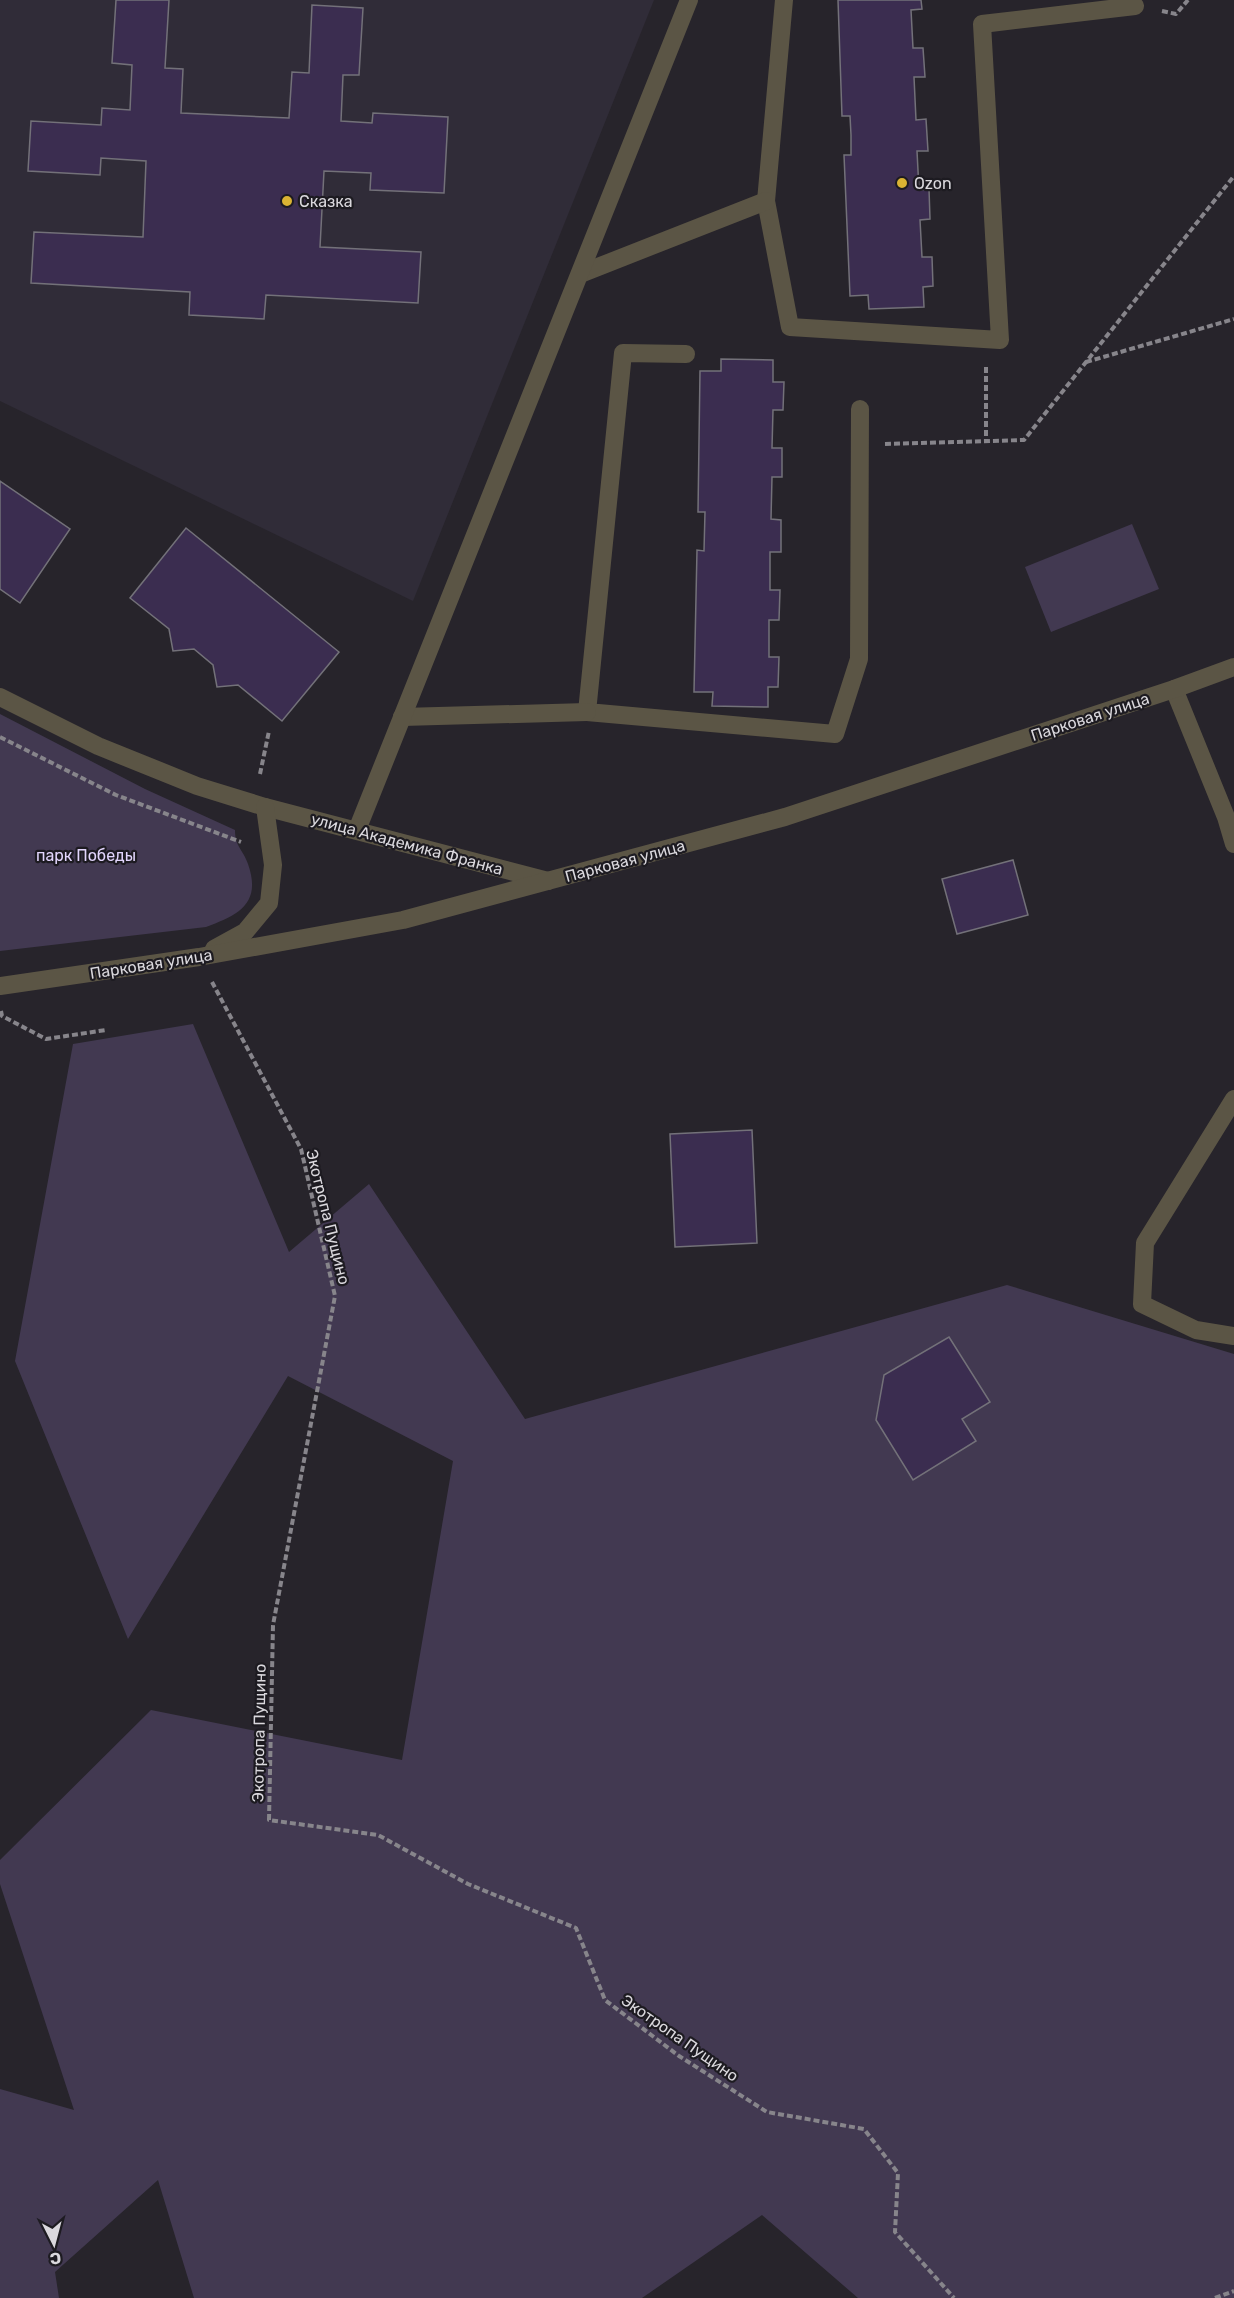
<svg xmlns="http://www.w3.org/2000/svg" width="1234" height="2298" viewBox="0 0 1234 2298" font-family="Rubik,sans-serif">
<style>
.built{fill:#302c38}
.green{fill:#423951}
.building{fill:#3b2d50;stroke:#737179;stroke-width:1.5}
.lines{fill:none;stroke-linecap:round;stroke-linejoin:round}
.path{stroke:#87858b;stroke-width:4;stroke-dasharray:6 3;stroke-linecap:butt}
.lane{stroke:#5b5545;stroke-width:18}
.street{stroke:#5b5545;stroke-width:18}
.poi-dot{fill:#dab333;stroke:#1d1b21;stroke-width:2}
.labels{text-anchor:middle;dominant-baseline:central;stroke-width:4.5;stroke-linejoin:round;paint-order:stroke}
.poi-label{font-size:16px;fill:#dad8dd;stroke:#1d1b21;text-anchor:start}
.street-label{font-size:16px;fill:#dad8dd;stroke:#1d1b21}
.park-label{font-size:16px;fill:#e3d6fd;stroke:#1d1b21}
</style>
<rect width="100%" height="100%" fill="#27242b"/>
<path class="built" d="M0 0H654L413 601 0 401Z"/>
<g class="green">
<path d="M1132 524 1159 589 1051 632 1025 567Z"/>
<path d="M0 714 145 789 235 830C235 847 243 849 248 864 262 904 238 915 206 927L0 951Z"/>
<path d="M193 1024 289 1252 369 1184 525 1419 1007 1285 1234 1354V2298H858L762 2215 642 2298H194L158 2180 55 2272 59 2298H0V2089L74 2110 0 1884V1860L151 1710 402 1760 453 1461 288 1376 128 1639 15 1361 73 1044Z"/>
</g>
<g class="building">
<path d="M116 0H169L165 68 183 69 181 113 289 118 292 72 309 73 312 5 363 8 359 75H343L341 121 372 123 373 113 448 117 444 193 370 190 371 173 324 171 320 247 421 252 418 303 266 295 264 319 189 315 190 292 31 283 34 232 143 237 146 161 101 158 100 175 28 171 31 121 101 125 102 108 130 110 132 65 112 63Z"/>
<path d="M838 0H921L922 9 911 10 913 48H923L925 77H914L916 120 926 119 928 151H917L919 190 929 189 930 219 920 220 922 257H932L933 286 923 287 924 307 869 309 868 295 850 296 844 155H851V135L850 116H842Z"/>
<path d="M721 359 773 360V382H784L783 410H773L772 448H782V477H772L771 519 781 520V552H770V590H780L779 620H769V657H779L778 687H768V707L712 706 713 692H694L697 550 704 551 705 512H698L700 371H721Z"/>
<path d="M0 481 70 529 20 603 0 589Z"/>
<path d="M186 528 339 652 282 721 238 685 217 687 213 665 194 649 173 651 169 629 130 598Z"/>
<path d="M1013 860 1028 915 957 934 942 879Z"/>
<path d="M752 1130 757 1243 675 1247 670 1134Z"/>
<path d="M949 1337 990 1402 962 1419 976 1441 913 1480 876 1420 884 1375Z"/>
</g>
<g class="lines">
<g class="path">
<path d="M1162 11 1176 14 1188 0"/>
<path d="M1086 362 1234 319"/>
<path d="M986 367V441"/>
<path d="M885 444 1024 440 1234 176"/>
<path d="M0 737 116 795 241 842"/>
<path d="M260 774 269 731"/>
<path d="M212 982 301 1149 335 1296 273 1625 269 1820 378 1835 468 1884 576 1928 605 2000 679 2056 767 2112 864 2129 898 2173 895 2232 954 2298"/>
<path d="M1 1011 2 1016 46 1039 106 1030"/>
<path d="M1215 2298 1234 2291"/>
</g>
<g class="lane">
<path d="M784 0 766 201 790 327 1000 340 982 24 1135 6"/>
<path d="M580 274 766 201"/>
<path d="M686 354 623 353 587 712 835 734 859 659 860 409"/>
<path d="M1174 689 1226 817 1234 844"/>
<path d="M402 717 587 712"/>
<path d="M357 830 689 0"/>
<path d="M1234 1099 1145 1243 1142 1304 1196 1330 1234 1336"/>
</g>
<g class="street">
<path d="M0 697 98 746 197 786 265 807 548 881"/>
<path d="M214 949 245 932 269 903 273 865 265 807"/>
<path d="M0 986 199 957 403 920 785 817 1174 689 1234 667"/>
</g>
</g>
<g class="poi-dot">
<circle cx="902" cy="183" r="6"/>
<circle cx="287" cy="201" r="6"/>
</g>
<g class="labels">
<g class="poi-label">
<text x="914" y="183">Ozon</text>
<text x="299" y="201">Сказка</text>
</g>
<g class="street-label">
<text transform="translate(1090 717) rotate(-18)">Парковая улица</text>
<text transform="translate(407 844) rotate(15)">улица Академика Франка</text>
<text transform="translate(625 861) rotate(-15)">Парковая улица</text>
<text transform="translate(151 964) rotate(-9)">Парковая улица</text>
<text transform="translate(328 1217) rotate(76)">Экотропа Пущино</text>
<text transform="translate(259 1733) rotate(-89)">Экотропа Пущино</text>
<text transform="translate(680 2038) rotate(35)">Экотропа Пущино</text>
</g>
<g class="park-label">
<text x="86" y="855">парк Победы</text>
</g>
</g>
<g transform="translate(54 2244) rotate(174)" stroke="#1d1b21" stroke-width="4.5" paint-order="stroke">
<path d="M0-4.5L10 22L0 15L-10 22Z" fill="#dad8dd"/>
<text y="-9" font-size="16" font-weight="bold" text-anchor="middle" fill="#dad8dd">С</text>
</g>
</svg>
